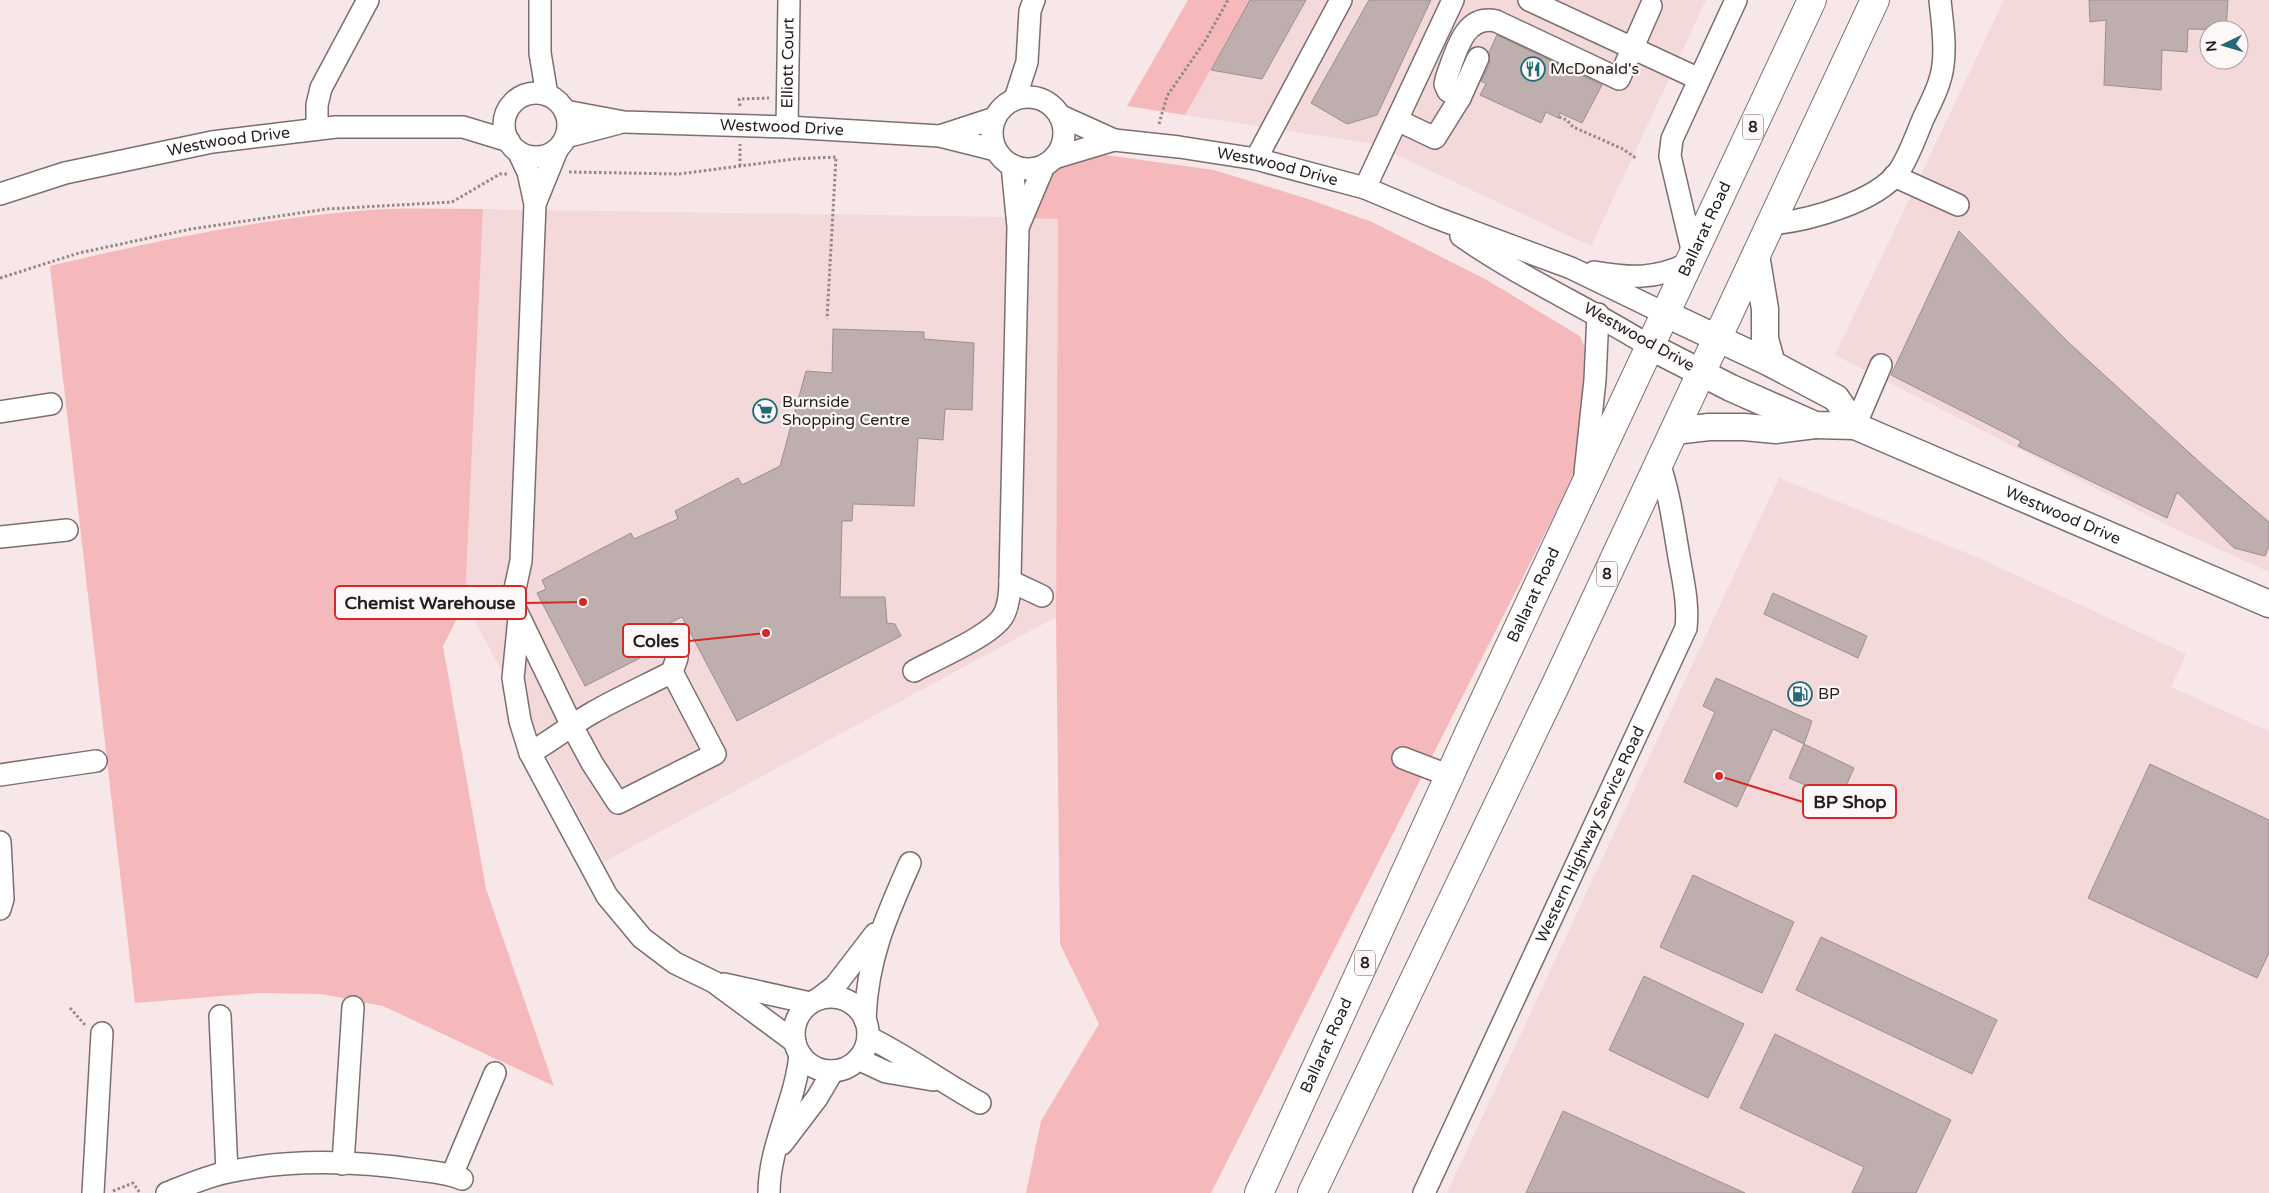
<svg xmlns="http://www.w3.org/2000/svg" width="2269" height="1193" viewBox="0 0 2269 1193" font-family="'Varela Round',sans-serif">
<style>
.built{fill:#f3d9da;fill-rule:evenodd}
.green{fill:#f5b9bb}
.building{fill:#beaeae;stroke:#9d8e8e}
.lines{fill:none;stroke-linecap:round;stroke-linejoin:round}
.minor-casing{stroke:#7c6e6e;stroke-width:24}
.major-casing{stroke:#7c6e6e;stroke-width:29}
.highway-casing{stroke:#7c6e6e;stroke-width:30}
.path{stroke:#938787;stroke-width:3;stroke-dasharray:2.5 2.5;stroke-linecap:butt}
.minor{stroke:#fff;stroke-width:21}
.major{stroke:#fff;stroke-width:26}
.highway{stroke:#fff;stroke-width:28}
.labels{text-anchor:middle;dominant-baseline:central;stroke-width:4.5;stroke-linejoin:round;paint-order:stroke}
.shield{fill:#fef7f7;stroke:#655f5f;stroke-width:1}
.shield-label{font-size:15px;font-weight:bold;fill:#241e1e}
.street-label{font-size:16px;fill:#241e1e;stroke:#fef7f7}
.poi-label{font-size:16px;fill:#241e1e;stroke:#fef7f7;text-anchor:start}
.leader{fill:none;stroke:#d62828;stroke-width:2}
.callout-dot{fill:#d62828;stroke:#fef7f7;stroke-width:2}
.callout{fill:#fef7f7;stroke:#d62828;stroke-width:2}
.callout-label{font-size:18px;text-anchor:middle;font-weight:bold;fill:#241e1e}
</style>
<rect width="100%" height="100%" fill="#f8e7e8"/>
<g class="built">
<path d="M1250 0H1706L1591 246 1373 144 1185 115Z"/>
<path d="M2004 0H2269V572L2171 527 1835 355ZM2209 30H2239V60H2209Z"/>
<path d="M483 209 1058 218 1056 617 604 862 465 603Z"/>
<path d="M1779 478 1979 558 2186 654 2171 687 2269 731V1193H1447Z"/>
</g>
<g class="green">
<path d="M1188 0H1250L1185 115 1127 106Z"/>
<path d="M1098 154 1214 170 1308 199 1372 222 1485 279 1580 336 1588 355 1584 437 1571 482 1211 1193H1026L1041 1121 1099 1024 1060 944 1056 617 1058 219 1030 218 1053 170 1065 161Z"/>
<path d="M483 209 465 603 443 646 486 889 554 1086 383 1006 321 994 259 993 135 1003 50 266C151 242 253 220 357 211 398 207 441 209 483 209Z"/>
</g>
<g class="building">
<path d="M1250 0H1306L1262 79 1211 70Z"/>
<path d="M1369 0H1431L1377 115 1347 124 1311 103Z"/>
<path d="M2089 0H2228L2226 30 2188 29 2187 52 2162 50 2161 90 2104 85 2106 20 2090 22Z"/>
<path d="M1497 35 1602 85 1582 123 1560 113 1558 118 1546 112 1541 123 1480 95 1486 84 1481 81 1490 63 1489 52Z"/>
<path d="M1959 231 2068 342 2206 468 2269 522V546L2265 556 2234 548 2177 492 2167 518 2018 446 2021 441 1891 375Z"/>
<path d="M833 329 924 332V339L974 343 972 410 945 409 943 440 918 438 914 506 853 504 852 521H842L840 597H885L887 623 895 624 901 636 737 721 682 617 641 638 650 653 585 686 537 593 546 589 542 580 631 533 634 539 678 519 675 511 738 478 742 485 780 466 806 371 832 373Z"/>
<path d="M1773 593 1867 636 1858 658 1764 614Z"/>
<path d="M1716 678 1812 721 1804 744 1773 729 1737 807 1684 782 1715 712 1703 706Z"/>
<path d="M1804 744 1854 768 1840 800 1789 778Z"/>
<path d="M2150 764 2269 820V953L2257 978 2088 898Z"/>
<path d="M1693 875 1794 922 1762 993 1660 947Z"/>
<path d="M1821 937 1997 1020 1972 1074 1796 990Z"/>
<path d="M1644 976 1744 1024 1708 1098 1609 1050Z"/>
<path d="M1775 1034 1951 1120 1916 1193H1852L1864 1167 1740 1108Z"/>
<path d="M1563 1111 1745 1193H1526Z"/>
</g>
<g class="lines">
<g class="minor-casing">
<g id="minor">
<path d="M540 0V53L547 95"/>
<path d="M1529 0 1699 79"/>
<circle cx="536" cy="125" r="32"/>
<circle cx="1028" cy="133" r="36"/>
<path d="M1460 98 1448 91 1445 84 1447 76C1456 52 1464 14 1496 21L1619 79 1651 6"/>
<path d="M1015 99 1027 62 1030 11 1034 0"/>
<path id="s1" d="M565 111 624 122 787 127 940 136 996 150"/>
<path id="s2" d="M1061 116 1114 140 1179 147 1256 159 1365 188 1434 217 1571 268 1666 314"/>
<path d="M1397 120 1435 138 1460 98 1478 58"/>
<path id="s3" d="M787 127 789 0"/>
<path d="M317 129V105L321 88 368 0"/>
<path d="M940 136 995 118"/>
<path d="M566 137 619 123"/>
<path d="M519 153 528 172 535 204 521 561 513 598 514 606 572 726 592 763 618 803 715 754 672 672C645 686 618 698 592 713 571 725 551 741 530 753"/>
<path d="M1054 158 1114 140"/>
<path d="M1256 159 1341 0"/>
<path d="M1894 176 1958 205"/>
<path d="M1365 188 1453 0"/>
<path id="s4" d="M0 194 65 173 212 142 336 127H463L509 141"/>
<path d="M535 204 557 150"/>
<path d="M1771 224C1807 221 1877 202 1899 171 1909 156 1916 136 1923 119 1931 102 1941 84 1943 65 1946 44 1942 21 1940 0"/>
<path d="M1019 225 1044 166"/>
<path d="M1461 236C1521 278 1589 308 1651 347"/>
<path d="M1693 254 1670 156 1672 139 1736 0"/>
<path d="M1594 272C1629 278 1655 280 1689 263"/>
<path d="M0 412 51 404"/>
<path d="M1855 426 1881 365"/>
<path d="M1585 473 1595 380 1598 314"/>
<path d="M0 537 67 530"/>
<path d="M1010 581 1042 596"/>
<path d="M519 618 513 678 520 721 530 753 607 896 642 938 675 963 714 982 795 1042"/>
<path d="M914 671C935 659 991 636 1003 616 1009 606 1010 591 1010 579L1018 227 1012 165"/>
<path d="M672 672 677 658V643"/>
<path d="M1403 758 1450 776"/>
<path d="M0 775 96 761"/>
<path d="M0 842 3 899 0 909"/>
<path d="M724 984 810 1003"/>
<circle cx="831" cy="1034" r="37"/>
<path d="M818 999 835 986 875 934"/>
<path d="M220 1016 227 1172"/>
<path d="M865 1020C867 959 886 917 910 863"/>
<path d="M868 1037C907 1056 942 1082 980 1103"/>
<path d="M858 1059 886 1072 933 1080"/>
<path d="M782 1144 817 1098 833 1071"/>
<path d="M343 1164 353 1007"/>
<path d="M452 1175 495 1073"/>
<path d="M93 1193 102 1033"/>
<path d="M167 1193C187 1185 208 1176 228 1172 289 1159 357 1161 418 1170 433 1172 448 1173 462 1179"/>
<path d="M769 1193C769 1145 796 1101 800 1054"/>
<path id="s5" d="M1424 1193 1686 628C1689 602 1682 576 1678 551 1673 521 1669 492 1659 463"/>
</g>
</g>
<g class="major-casing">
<g id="major">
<path d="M1756 255 1765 309V339L1772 364"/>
<path d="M1666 314 1772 364 1836 398 1855 426"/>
<path id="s6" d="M1651 347 1731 388 1815 425 1855 426 2269 604"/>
<path d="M1674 431 1709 427H1744L1776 430 1815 425"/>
</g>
</g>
<g class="highway-casing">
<g id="highway">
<path id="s7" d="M1259 1193 1469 733 1812 0"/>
<path d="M1312 1193 1556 684 1875 0"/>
</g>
</g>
<g class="path">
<path d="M740 106 739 99 769 98"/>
<path d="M1559 117 1567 120 1573 127 1623 149 1637 159"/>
<path d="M1159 124 1167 96 1205 41 1228 0"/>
<path d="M740 166V144"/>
<path d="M569 172 679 174 794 159 836 157 827 319"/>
<path d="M0 278 79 253 191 229 327 209 452 202 500 174H508"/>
<path d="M70 1008 85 1025"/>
<path d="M113 1191 133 1183 140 1193"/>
</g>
<use href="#minor" class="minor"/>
<use href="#major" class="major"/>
<use href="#highway" class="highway"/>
</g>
<defs>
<g id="restaurant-ring" transform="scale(1.25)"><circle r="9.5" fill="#fef7f7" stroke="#236a78" stroke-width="1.5"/><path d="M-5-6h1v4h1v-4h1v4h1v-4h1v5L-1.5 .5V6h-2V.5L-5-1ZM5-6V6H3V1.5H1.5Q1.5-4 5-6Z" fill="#236a78"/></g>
<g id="supermarket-ring" transform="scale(1.25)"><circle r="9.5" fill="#fef7f7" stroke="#236a78" stroke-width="1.5"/><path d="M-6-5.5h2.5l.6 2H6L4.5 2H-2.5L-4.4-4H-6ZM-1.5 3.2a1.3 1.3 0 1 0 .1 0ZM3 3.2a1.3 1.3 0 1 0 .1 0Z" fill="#236a78"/></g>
<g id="fuel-ring" transform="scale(1.25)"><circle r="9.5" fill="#fef7f7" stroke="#236a78" stroke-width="1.5"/><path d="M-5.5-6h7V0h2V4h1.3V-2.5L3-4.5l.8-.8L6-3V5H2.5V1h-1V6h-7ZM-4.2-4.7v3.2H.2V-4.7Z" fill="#236a78"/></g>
</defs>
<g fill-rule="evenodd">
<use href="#restaurant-ring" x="1533" y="69"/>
<use href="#supermarket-ring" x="765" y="411"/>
<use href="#fuel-ring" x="1800" y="694"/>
</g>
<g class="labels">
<g class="shield">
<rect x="1743" y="114.5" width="20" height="25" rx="4"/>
<rect x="1597" y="561.5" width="20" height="25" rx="4"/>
<rect x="1355" y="950.5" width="20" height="25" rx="4"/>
</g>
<g class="shield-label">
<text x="1753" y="127">8</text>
<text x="1607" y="574">8</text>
<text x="1365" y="963">8</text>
</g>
<g class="street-label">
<text stroke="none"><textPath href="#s3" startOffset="64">Elliott Court</textPath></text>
<text stroke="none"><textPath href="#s1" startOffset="218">Westwood Drive</textPath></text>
<text stroke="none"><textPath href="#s4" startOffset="235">Westwood Drive</textPath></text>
<text stroke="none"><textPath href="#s2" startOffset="224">Westwood Drive</textPath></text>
<text stroke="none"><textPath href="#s7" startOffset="1062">Ballarat Road</textPath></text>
<text transform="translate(1639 337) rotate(29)">Westwood Drive</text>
<text stroke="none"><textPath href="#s6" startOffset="448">Westwood Drive</textPath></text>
<text stroke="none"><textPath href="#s7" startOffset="658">Ballarat Road</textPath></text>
<text stroke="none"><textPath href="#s5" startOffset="395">Western Highway Service Road</textPath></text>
<text stroke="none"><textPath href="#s7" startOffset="162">Ballarat Road</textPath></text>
</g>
<g class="poi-label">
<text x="1550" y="69">McDonald's</text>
<text x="782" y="402">Burnside<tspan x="782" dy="18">Shopping Centre</tspan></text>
<text x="1818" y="694">BP</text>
</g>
</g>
<path class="leader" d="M583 602L526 603M766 633L689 641M1719 776L1803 802"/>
<g class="callout-dot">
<circle cx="583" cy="602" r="5"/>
<circle cx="766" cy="633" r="5"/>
<circle cx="1719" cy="776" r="5"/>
</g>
<g class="callout">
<rect x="335" y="586" width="191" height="33" rx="5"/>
<rect x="623" y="624" width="66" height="33" rx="5"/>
<rect x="1803" y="785" width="93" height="33" rx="5"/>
</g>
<g class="callout-label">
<text x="430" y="609">Chemist Warehouse</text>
<text x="656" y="647">Coles</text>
<text x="1850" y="808">BP Shop</text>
</g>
<g transform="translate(2224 45) rotate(265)"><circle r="24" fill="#fef7f7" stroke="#a7a0a0"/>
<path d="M0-4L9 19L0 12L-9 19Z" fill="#236a78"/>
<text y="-8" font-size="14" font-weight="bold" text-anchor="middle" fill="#241e1e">N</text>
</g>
</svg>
